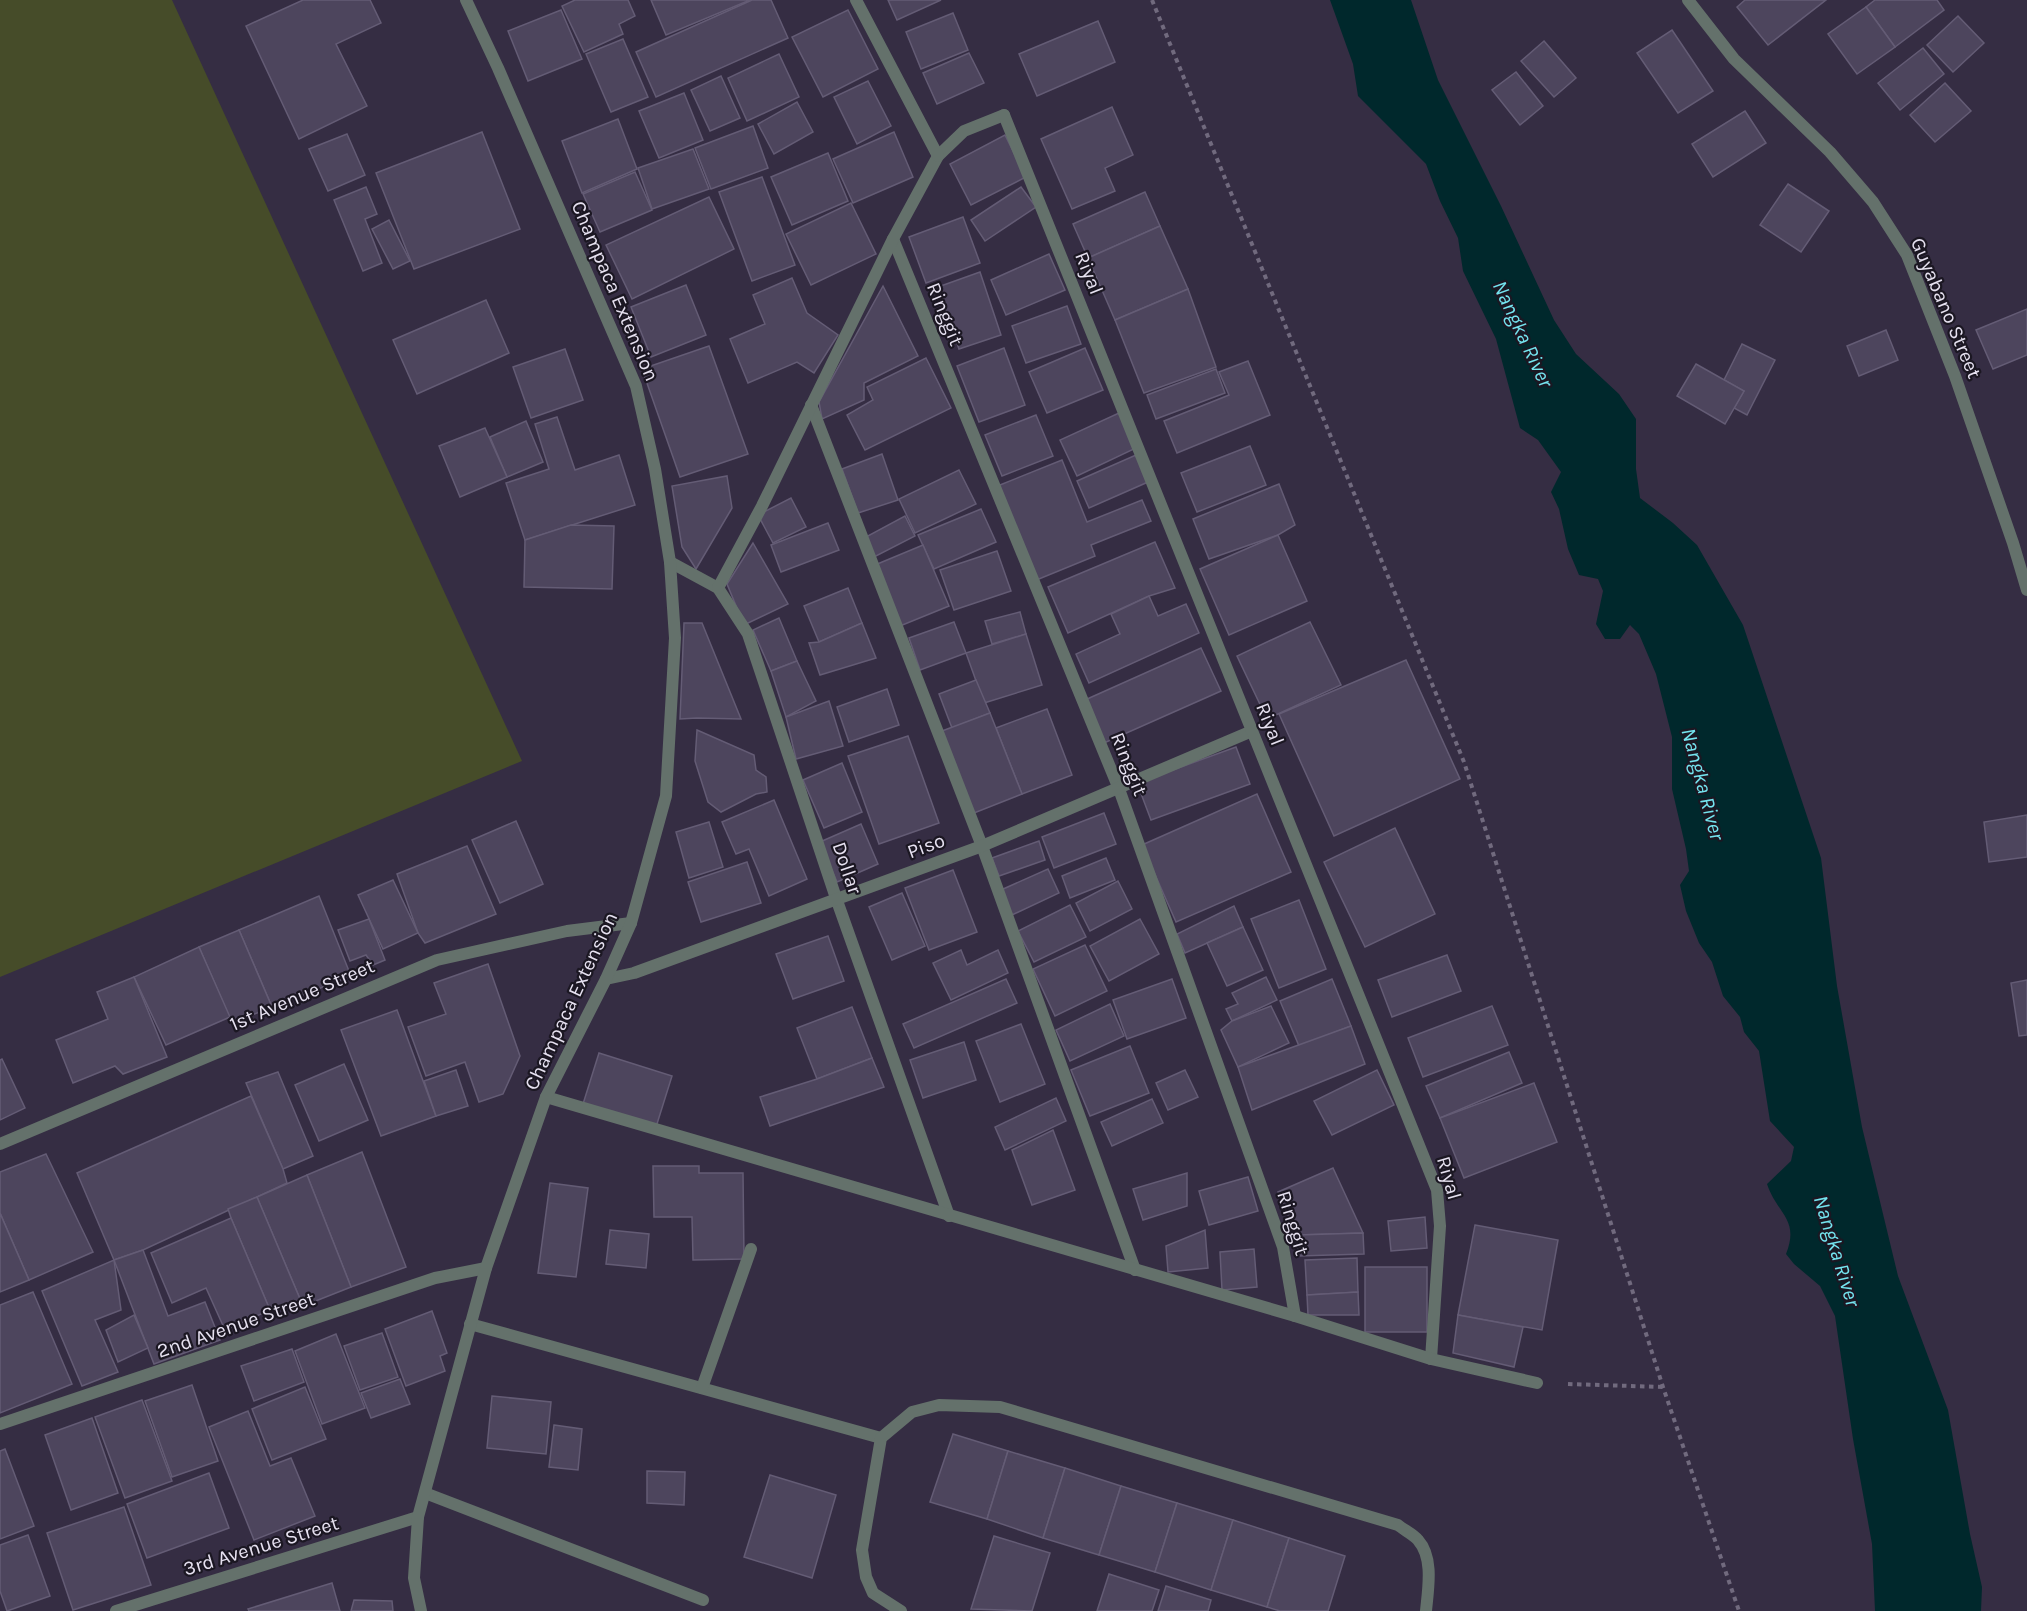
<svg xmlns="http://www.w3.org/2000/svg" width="2027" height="1611" viewBox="0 0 2027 1611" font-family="Karla,sans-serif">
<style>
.green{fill:#464c29}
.water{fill:#00282c}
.building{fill:#4d455d;stroke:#645c75;stroke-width:1.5}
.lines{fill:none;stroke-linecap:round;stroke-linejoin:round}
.path{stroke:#716a7e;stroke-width:4;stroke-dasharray:4.5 4.5;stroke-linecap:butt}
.service{stroke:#64716b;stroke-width:12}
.minor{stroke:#64716b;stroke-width:12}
.labels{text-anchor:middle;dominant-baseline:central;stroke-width:4.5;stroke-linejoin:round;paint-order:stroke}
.street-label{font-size:20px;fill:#e6e1f0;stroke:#1b1722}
.water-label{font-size:21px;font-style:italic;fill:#74e4ef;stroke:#1b1722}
</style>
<rect width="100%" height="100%" fill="#352d43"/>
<path class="green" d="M0 0H172L522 761 0 977Z"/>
<path class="water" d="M1330 0H1411L1438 80 1501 206 1554 320 1576 354 1619 394 1636 419V469L1640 498 1673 523 1697 545 1743 625 1821 858 1837 986 1862 1127 1898 1276 1948 1410 1970 1534 1982 1587 1981 1611H1875L1872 1544 1853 1439 1835 1316 1820 1286 1794 1264 1786 1254C1800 1219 1777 1214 1767 1184L1791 1161 1794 1147 1770 1121 1759 1051 1744 1032 1740 1017 1723 996 1712 962 1699 943 1686 911 1680 885 1689 871 1686 849 1672 789V737L1656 674 1639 634 1630 625 1620 639H1605L1596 624 1603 591 1598 579 1579 575 1568 549 1559 509 1551 492 1561 472 1538 440 1520 428 1496 339 1463 271 1458 238 1440 201 1426 164 1358 96 1353 64Z"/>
<g class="building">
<path d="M303 0H370L381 23 336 44 367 106 299 139 246 26Z"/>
<path d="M575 0H628L635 16 619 24 623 34 584 52 562 6Z"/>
<path d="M651 0H750L666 35Z"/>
<path d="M752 0H771L788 38 656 97 636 52Z"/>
<path d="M888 0H941L897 20Z"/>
<path d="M1745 0H1826L1768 45 1737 7Z"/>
<path d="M1875 0H1937L1944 10 1895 47 1866 7Z"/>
<path d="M1866 7 1895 47 1857 74 1828 34Z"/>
<path d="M561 10 582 59 528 81 508 31Z"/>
<path d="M848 10 878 69 823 97 792 37Z"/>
<path d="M953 13 968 50 921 69 906 32Z"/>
<path d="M1958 16 1984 43 1953 72 1927 45Z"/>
<path d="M1098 21 1115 62 1037 96 1019 54Z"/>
<path d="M1672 30 1713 91 1678 113 1637 53Z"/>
<path d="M623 39 648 97 611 112 586 54Z"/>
<path d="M1544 41 1576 78 1554 97 1521 61Z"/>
<path d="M1923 48 1944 74 1900 110 1878 83Z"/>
<path d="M969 53 984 83 937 104 923 73Z"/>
<path d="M779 54 799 97 747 121 728 78Z"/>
<path d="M1516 72 1543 106 1520 125 1492 90Z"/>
<path d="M721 76 740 118 710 131 691 90Z"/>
<path d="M868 81 891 126 857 144 834 97Z"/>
<path d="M1945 83 1971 111 1935 142 1910 115Z"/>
<path d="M684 93 703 140 659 158 639 111Z"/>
<path d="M797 102 813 132 774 154 758 124Z"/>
<path d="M1112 107 1133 155 1105 168 1115 191 1072 209 1041 139Z"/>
<path d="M1745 111 1766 143 1713 177 1692 144Z"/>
<path d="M618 119 637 169 582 193 562 141Z"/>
<path d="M753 126 768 168 711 189 695 148Z"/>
<path d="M482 132 520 229 414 269 376 173Z"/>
<path d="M894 132 913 177 853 203 833 159Z"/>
<path d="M347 134 365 175 328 191 309 149Z"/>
<path d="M1005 135 1026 177 971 205 950 164Z"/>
<path d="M693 149 709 189 652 209 638 168Z"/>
<path d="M828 153 848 201 792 225 771 177Z"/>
<path d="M635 172 652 210 600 232 583 194Z"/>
<path d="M762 177 795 265 752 281 719 192Z"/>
<path d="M1788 184 1829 211 1801 252 1760 225Z"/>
<path d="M366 187 377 214 365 219 382 263 363 271 334 200Z"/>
<path d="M1021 187 1036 207 985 241 971 220Z"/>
<path d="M1145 192 1160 226 1088 258 1073 224Z"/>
<path d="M709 197 734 249 632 299 606 245Z"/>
<path d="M851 203 876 254 811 285 786 234Z"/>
<path d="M963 217 980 263 926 283 909 237Z"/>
<path d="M389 220 410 261 393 269 372 229Z"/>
<path d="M1160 226 1188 289 1115 320 1088 258Z"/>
<path d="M1049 254 1065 290 1006 315 991 280Z"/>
<path d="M980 272 1001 335 959 349 938 287Z"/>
<path d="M792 278 807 313 838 335 814 373 797 362 748 383 730 339 765 324 753 295Z"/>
<path d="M686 285 706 335 651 357 631 307Z"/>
<path d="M883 286 918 356 864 383V400L822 419 819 402Z"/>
<path d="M1188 289 1216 367 1144 393 1115 320Z"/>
<path d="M486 300 509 353 417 394 393 340Z"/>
<path d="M1067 306 1081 344 1026 363 1012 326Z"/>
<path d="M2027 309V355L1993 369 1976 330Z"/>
<path d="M1886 330 1898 360 1859 376 1847 346Z"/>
<path d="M1742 344 1775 360 1747 415 1734 408 1744 391 1724 380Z"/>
<path d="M709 346 748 454 680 477 642 369Z"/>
<path d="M1004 348 1025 405 979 422 957 366Z"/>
<path d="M1085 348 1103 390 1047 413 1029 372Z"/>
<path d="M565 349 583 400 531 418 513 367Z"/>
<path d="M926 358 951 408 865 450 847 415 873 400 867 387Z"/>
<path d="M1248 361 1270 415 1177 453 1164 421 1229 395 1219 372Z"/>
<path d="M1696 364 1744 391 1725 424 1677 396Z"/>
<path d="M1216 369 1225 393 1156 419 1147 395Z"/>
<path d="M1119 413 1136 448 1077 476 1060 440Z"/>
<path d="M1036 415 1053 456 1002 476 985 435Z"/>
<path d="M557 417 575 470 619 455 635 505 525 540 506 483 549 469 535 424Z"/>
<path d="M526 421 543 462 507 477 490 437Z"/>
<path d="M485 428 507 477 460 497 439 446Z"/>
<path d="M1250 446 1266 485 1197 512 1181 473Z"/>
<path d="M882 454 898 500 858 513 842 469Z"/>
<path d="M1136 455 1148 482 1089 508 1077 481Z"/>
<path d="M1062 460 1087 522 1142 500 1151 521 1091 545 1095 556 1034 581 995 487Z"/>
<path d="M959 470 976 504 915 533 899 499Z"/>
<path d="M727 476 732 508 696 569 682 547 672 486Z"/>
<path d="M1279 484 1295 525 1278 535 1209 559 1193 519Z"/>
<path d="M791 498 806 527 773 543 758 515Z"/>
<path d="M981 509 996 542 934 569 918 535Z"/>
<path d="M905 516 915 536 874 557 864 538Z"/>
<path d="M828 523 839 550 781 572 771 545Z"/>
<path d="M571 525 614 526 612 589 524 587 525 540Z"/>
<path d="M1278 535 1307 601 1229 635 1200 569Z"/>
<path d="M1155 542 1175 588 1149 596 1068 633 1048 587Z"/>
<path d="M753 543 788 604 744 625 727 584Z"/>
<path d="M923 545 949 606 900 626 875 565Z"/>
<path d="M997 551 1011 591 954 610 940 570Z"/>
<path d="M848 588 862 623 819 642 804 606Z"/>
<path d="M1149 596 1158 616 1186 604 1199 633 1089 683 1076 654 1120 634 1111 614Z"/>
<path d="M1020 612 1026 634 992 644 985 621Z"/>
<path d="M779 618 797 661 771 671 753 630Z"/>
<path d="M954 622 966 653 920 670 909 638Z"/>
<path d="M1310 622 1341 685 1267 719 1237 656Z"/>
<path d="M684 623H702L741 719 697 718 680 719Z"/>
<path d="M862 623 876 658 820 675 809 643 819 642Z"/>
<path d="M1026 634 1042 685 984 703 966 653Z"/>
<path d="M1201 648 1221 691 1104 743 1085 700Z"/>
<path d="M1406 660 1460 779 1334 836 1279 714Z"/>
<path d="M797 661 816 701 786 717 771 671Z"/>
<path d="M976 680 990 713 952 728 939 694Z"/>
<path d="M887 689 899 725 849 742 837 707Z"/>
<path d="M829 701 843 746 796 759 786 717Z"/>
<path d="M1047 709 1072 775 1022 794 996 728Z"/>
<path d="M990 713 1022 794 974 813 942 731Z"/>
<path d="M697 730 754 755 756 770 766 777 767 792 756 794 721 812 708 802 695 761Z"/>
<path d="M908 736 939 823 879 844 848 756Z"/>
<path d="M1236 747 1250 784 1151 820 1137 783Z"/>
<path d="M842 763 862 812 824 828 803 780Z"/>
<path d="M1257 794 1291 872 1176 922 1142 845Z"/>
<path d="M774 800 807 879 769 896 749 849 736 854 722 822Z"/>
<path d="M1104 813 1116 844 1054 868 1042 837Z"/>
<path d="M2027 815V857L1989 862 1984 822Z"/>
<path d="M516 821 543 884 500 903 472 840Z"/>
<path d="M709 822 723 867 689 878 676 832Z"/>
<path d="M861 824 878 864 837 882 820 842Z"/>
<path d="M1395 828 1435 914 1365 947 1324 862Z"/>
<path d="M1039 841 1045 860 999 876 992 858Z"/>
<path d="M467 846 496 914 425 943 418 933 397 874Z"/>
<path d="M1106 858 1115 880 1070 898 1062 876Z"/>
<path d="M747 862 761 903 701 922 688 882Z"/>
<path d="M1048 869 1059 893 1012 915 1001 890Z"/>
<path d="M953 870 977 932 929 950 905 888Z"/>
<path d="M393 880 418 933 383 949 358 895Z"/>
<path d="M1118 881 1132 909 1090 931 1076 903Z"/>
<path d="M902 893 925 946 892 960 869 907Z"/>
<path d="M319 896 351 976 272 1007 239 930Z"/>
<path d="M1299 900 1326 969 1279 988 1251 919Z"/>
<path d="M1070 905 1086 937 1034 962 1018 931Z"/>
<path d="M1234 906 1243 927 1185 953 1177 934Z"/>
<path d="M369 919 385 960 373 965 366 955 350 961 338 930Z"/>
<path d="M1140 919 1159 954 1109 981 1090 946Z"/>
<path d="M1243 927 1263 970 1227 986 1207 943Z"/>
<path d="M239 930 272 1007 232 1023 199 947Z"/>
<path d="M828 936 844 981 793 999 776 954Z"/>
<path d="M1085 945 1107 991 1055 1016 1033 969Z"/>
<path d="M199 947 230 1017 166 1045 134 977Z"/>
<path d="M961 950 967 965 998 950 1008 973 951 1000 933 963Z"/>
<path d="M1447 955 1461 991 1392 1017 1378 980Z"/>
<path d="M488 964 520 1056 503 1094 479 1102 465 1062 426 1076 408 1027 446 1014 434 983Z"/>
<path d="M134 977 167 1057 123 1074 115 1066 73 1083 56 1040 108 1019 97 992Z"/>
<path d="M1266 977 1277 1000 1232 1021 1226 1009 1238 1004 1232 993Z"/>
<path d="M1006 979 1017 1003 914 1048 903 1024Z"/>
<path d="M1172 979 1186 1018 1127 1039 1113 1000Z"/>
<path d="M1332 979 1351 1026 1299 1046 1280 1001Z"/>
<path d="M2027 980V1035L2019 1036 2011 983Z"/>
<path d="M1110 1004 1124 1036 1070 1061 1056 1030Z"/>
<path d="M1271 1006 1289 1043 1238 1067 1221 1030 1232 1021Z"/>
<path d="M1492 1006 1508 1045 1423 1077 1408 1038Z"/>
<path d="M852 1007 872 1058 817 1079 797 1028Z"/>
<path d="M397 1010 436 1116 381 1136 341 1030Z"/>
<path d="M1021 1024 1045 1084 1000 1102 976 1041Z"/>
<path d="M1351 1026 1365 1064 1252 1110 1238 1067Z"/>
<path d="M964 1042 976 1080 923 1098 910 1060Z"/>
<path d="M1130 1046 1149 1093 1090 1116 1071 1070Z"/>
<path d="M1509 1052 1522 1083 1440 1118 1426 1086Z"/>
<path d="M599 1053 672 1076 656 1127 583 1104Z"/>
<path d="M872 1058 884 1087 770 1126 760 1097 817 1079Z"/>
<path d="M2 1059 25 1108 0 1120V1060Z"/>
<path d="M344 1064 368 1120 319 1141 295 1085Z"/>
<path d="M456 1070 468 1106 436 1116 424 1081Z"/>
<path d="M1185 1070 1198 1097 1168 1110 1156 1083Z"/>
<path d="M1377 1070 1394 1105 1332 1135 1314 1101Z"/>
<path d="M278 1072 313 1156 283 1169 246 1083Z"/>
<path d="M1534 1083 1557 1142 1464 1178 1440 1118Z"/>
<path d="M251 1096 283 1169 287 1183 143 1250 114 1260 77 1173Z"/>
<path d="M1056 1098 1066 1121 1005 1150 995 1127Z"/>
<path d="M1152 1099 1163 1123 1112 1146 1101 1122Z"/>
<path d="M1053 1130 1075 1190 1032 1205 1012 1150Z"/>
<path d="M362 1152 406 1267 351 1287 307 1175Z"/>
<path d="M46 1154 93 1252 29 1280 0 1213V1172Z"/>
<path d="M653 1166H699V1173H743L744 1259 693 1260 692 1217H654Z"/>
<path d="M1333 1168 1363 1233 1297 1235 1278 1192Z"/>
<path d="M1187 1173V1206L1143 1220 1133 1189Z"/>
<path d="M307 1175 351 1287 303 1306 257 1197Z"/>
<path d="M1248 1177 1258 1211 1209 1225 1199 1191Z"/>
<path d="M550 1183 588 1188 576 1277 538 1273Z"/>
<path d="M257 1197 303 1306 270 1310 231 1218 228 1209Z"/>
<path d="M0 1213 29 1280 0 1292Z"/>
<path d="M1425 1217 1427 1248 1391 1251 1388 1221Z"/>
<path d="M231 1218 270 1310 225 1330 206 1288 172 1303 151 1253Z"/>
<path d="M1475 1225 1558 1240 1542 1330 1458 1315Z"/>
<path d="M610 1230 649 1234 646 1268 606 1264Z"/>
<path d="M1205 1230 1208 1268 1168 1272 1166 1246Z"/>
<path d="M1363 1233 1364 1254 1298 1256 1297 1235Z"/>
<path d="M1254 1249 1257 1287 1222 1290 1220 1252Z"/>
<path d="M143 1250 168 1316 205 1302 220 1340 154 1364 114 1260Z"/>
<path d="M1357 1258 1358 1292 1307 1295 1305 1260Z"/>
<path d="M114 1260 121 1310 95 1320 118 1372 82 1386 42 1291Z"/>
<rect x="1365" y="1267" width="62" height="65"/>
<path d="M33 1292 72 1384 0 1413V1305Z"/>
<path d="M1358 1292 1359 1315H1308L1307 1295Z"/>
<path d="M432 1311 447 1353 440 1356 445 1371 406 1386 385 1329Z"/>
<path d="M134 1315 148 1348 118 1362 106 1330Z"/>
<path d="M1458 1315 1523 1327 1514 1367 1453 1353Z"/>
<path d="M382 1333 398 1377 360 1390 344 1346Z"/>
<path d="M336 1334 365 1408 322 1424 295 1351Z"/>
<path d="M292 1349 304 1382 254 1401 241 1366Z"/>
<path d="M400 1379 410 1404 371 1418 361 1393Z"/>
<path d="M192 1385 218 1461 172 1477 145 1401Z"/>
<path d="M305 1387 326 1439 272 1460 252 1409Z"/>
<path d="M492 1396 551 1402 546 1454 487 1448Z"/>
<path d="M142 1400 172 1481 125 1498 95 1417Z"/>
<path d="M248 1411 270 1466 291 1458 315 1516 254 1540 209 1427Z"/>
<path d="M92 1418 118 1493 71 1510 45 1435Z"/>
<path d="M554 1425 582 1429 578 1470 549 1467Z"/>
<path d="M953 1434 1008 1451 987 1519 930 1502Z"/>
<path d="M5 1449 34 1526 0 1539V1451Z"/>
<path d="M1008 1451 1065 1468 1043 1538 987 1519Z"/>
<path d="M1065 1468 1121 1486 1099 1555 1043 1538Z"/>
<path d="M647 1471 685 1472 684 1505 647 1503Z"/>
<path d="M209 1473 229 1528 147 1558 127 1504Z"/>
<path d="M770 1475 836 1495 812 1578 744 1557Z"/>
<path d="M1121 1486 1177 1503 1155 1572 1099 1555Z"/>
<path d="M1177 1503 1233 1520 1211 1590 1155 1572Z"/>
<path d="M124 1507 151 1585 73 1610 47 1533Z"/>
<path d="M1233 1520 1289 1538 1267 1607 1211 1590Z"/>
<path d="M28 1535 50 1596 7 1611 0 1591V1545Z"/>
<path d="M994 1536 1050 1553 1032 1611 971 1609Z"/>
<path d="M1289 1538 1345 1556 1328 1611H1280L1267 1607Z"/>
<path d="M1109 1574 1159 1590 1152 1611H1097Z"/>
<path d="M332 1583 340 1611H249L248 1609Z"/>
<path d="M1166 1586 1211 1600 1208 1611H1158Z"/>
<path d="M354 1600 392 1601 393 1611H351Z"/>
</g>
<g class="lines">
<g class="path">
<path d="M1152 0 1464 762 1663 1387 1739 1611"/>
<path d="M1568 1384 1663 1387"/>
</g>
<g class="service">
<path d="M893 239 1119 789 1283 1247 1295 1316"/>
<path d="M811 405 982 846 1135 1270"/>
<path d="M670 562 718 588 748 634 836 898 949 1216"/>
<path d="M718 588 762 506 893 239 938 156 964 131 1004 115"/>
<path d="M606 979 634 973 982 846 1252 731"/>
<path d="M425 1493 703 1600"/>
</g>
<g class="minor">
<path d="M856 0 938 156"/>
<path d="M1688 0 1734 59 1830 152 1873 202 1907 255 1955 376 2013 543 2027 590"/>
<path d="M1004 115 1437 1190 1440 1226 1431 1359"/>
<path d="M546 1097 1295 1316 1431 1359 1537 1383"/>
<path d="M0 1144 437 960 567 931 631 923"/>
<path d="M470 1324 881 1438"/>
<path d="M702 1388 751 1249"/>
<path d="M0 1424 435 1278 486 1268"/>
<path d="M116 1611 418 1517"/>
<path d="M421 1611 414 1578 418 1517 486 1268 546 1097 606 979 631 923 666 796 675 638 670 562 655 469 636 386 498 68 466 0"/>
<path d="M901 1611 873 1593 866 1577 862 1550 881 1438 912 1412 939 1405 1000 1407 1398 1525C1404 1530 1413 1534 1418 1540 1434 1558 1428 1589 1426 1611"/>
</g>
</g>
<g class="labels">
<g class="street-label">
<text transform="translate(1089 273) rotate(68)">Riyal</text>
<text transform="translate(615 291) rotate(67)">Champaca Extension</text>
<text transform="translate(1946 308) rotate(67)">Guyabano Street</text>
<text transform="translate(945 314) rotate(68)">Ringgit</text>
<text transform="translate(1270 724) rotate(68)">Riyal</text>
<text transform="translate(1129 764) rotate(68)">Ringgit</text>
<text transform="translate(926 846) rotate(-20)">Piso</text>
<text transform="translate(847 868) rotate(71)">Dollar</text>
<text transform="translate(302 995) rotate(-23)">1st Avenue Street</text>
<text transform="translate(571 1001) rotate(-65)">Champaca Extension</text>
<text transform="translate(1449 1178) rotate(74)">Riyal</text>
<text transform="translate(1293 1223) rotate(73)">Ringgit</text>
<text transform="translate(236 1325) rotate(-19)">2nd Avenue Street</text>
<text transform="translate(261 1546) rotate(-17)">3rd Avenue Street</text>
</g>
<g class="water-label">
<text transform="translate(1523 334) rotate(65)">Nangka River</text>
<text transform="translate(1703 784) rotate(75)">Nangka River</text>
<text transform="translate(1837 1251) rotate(73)">Nangka River</text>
</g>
</g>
</svg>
